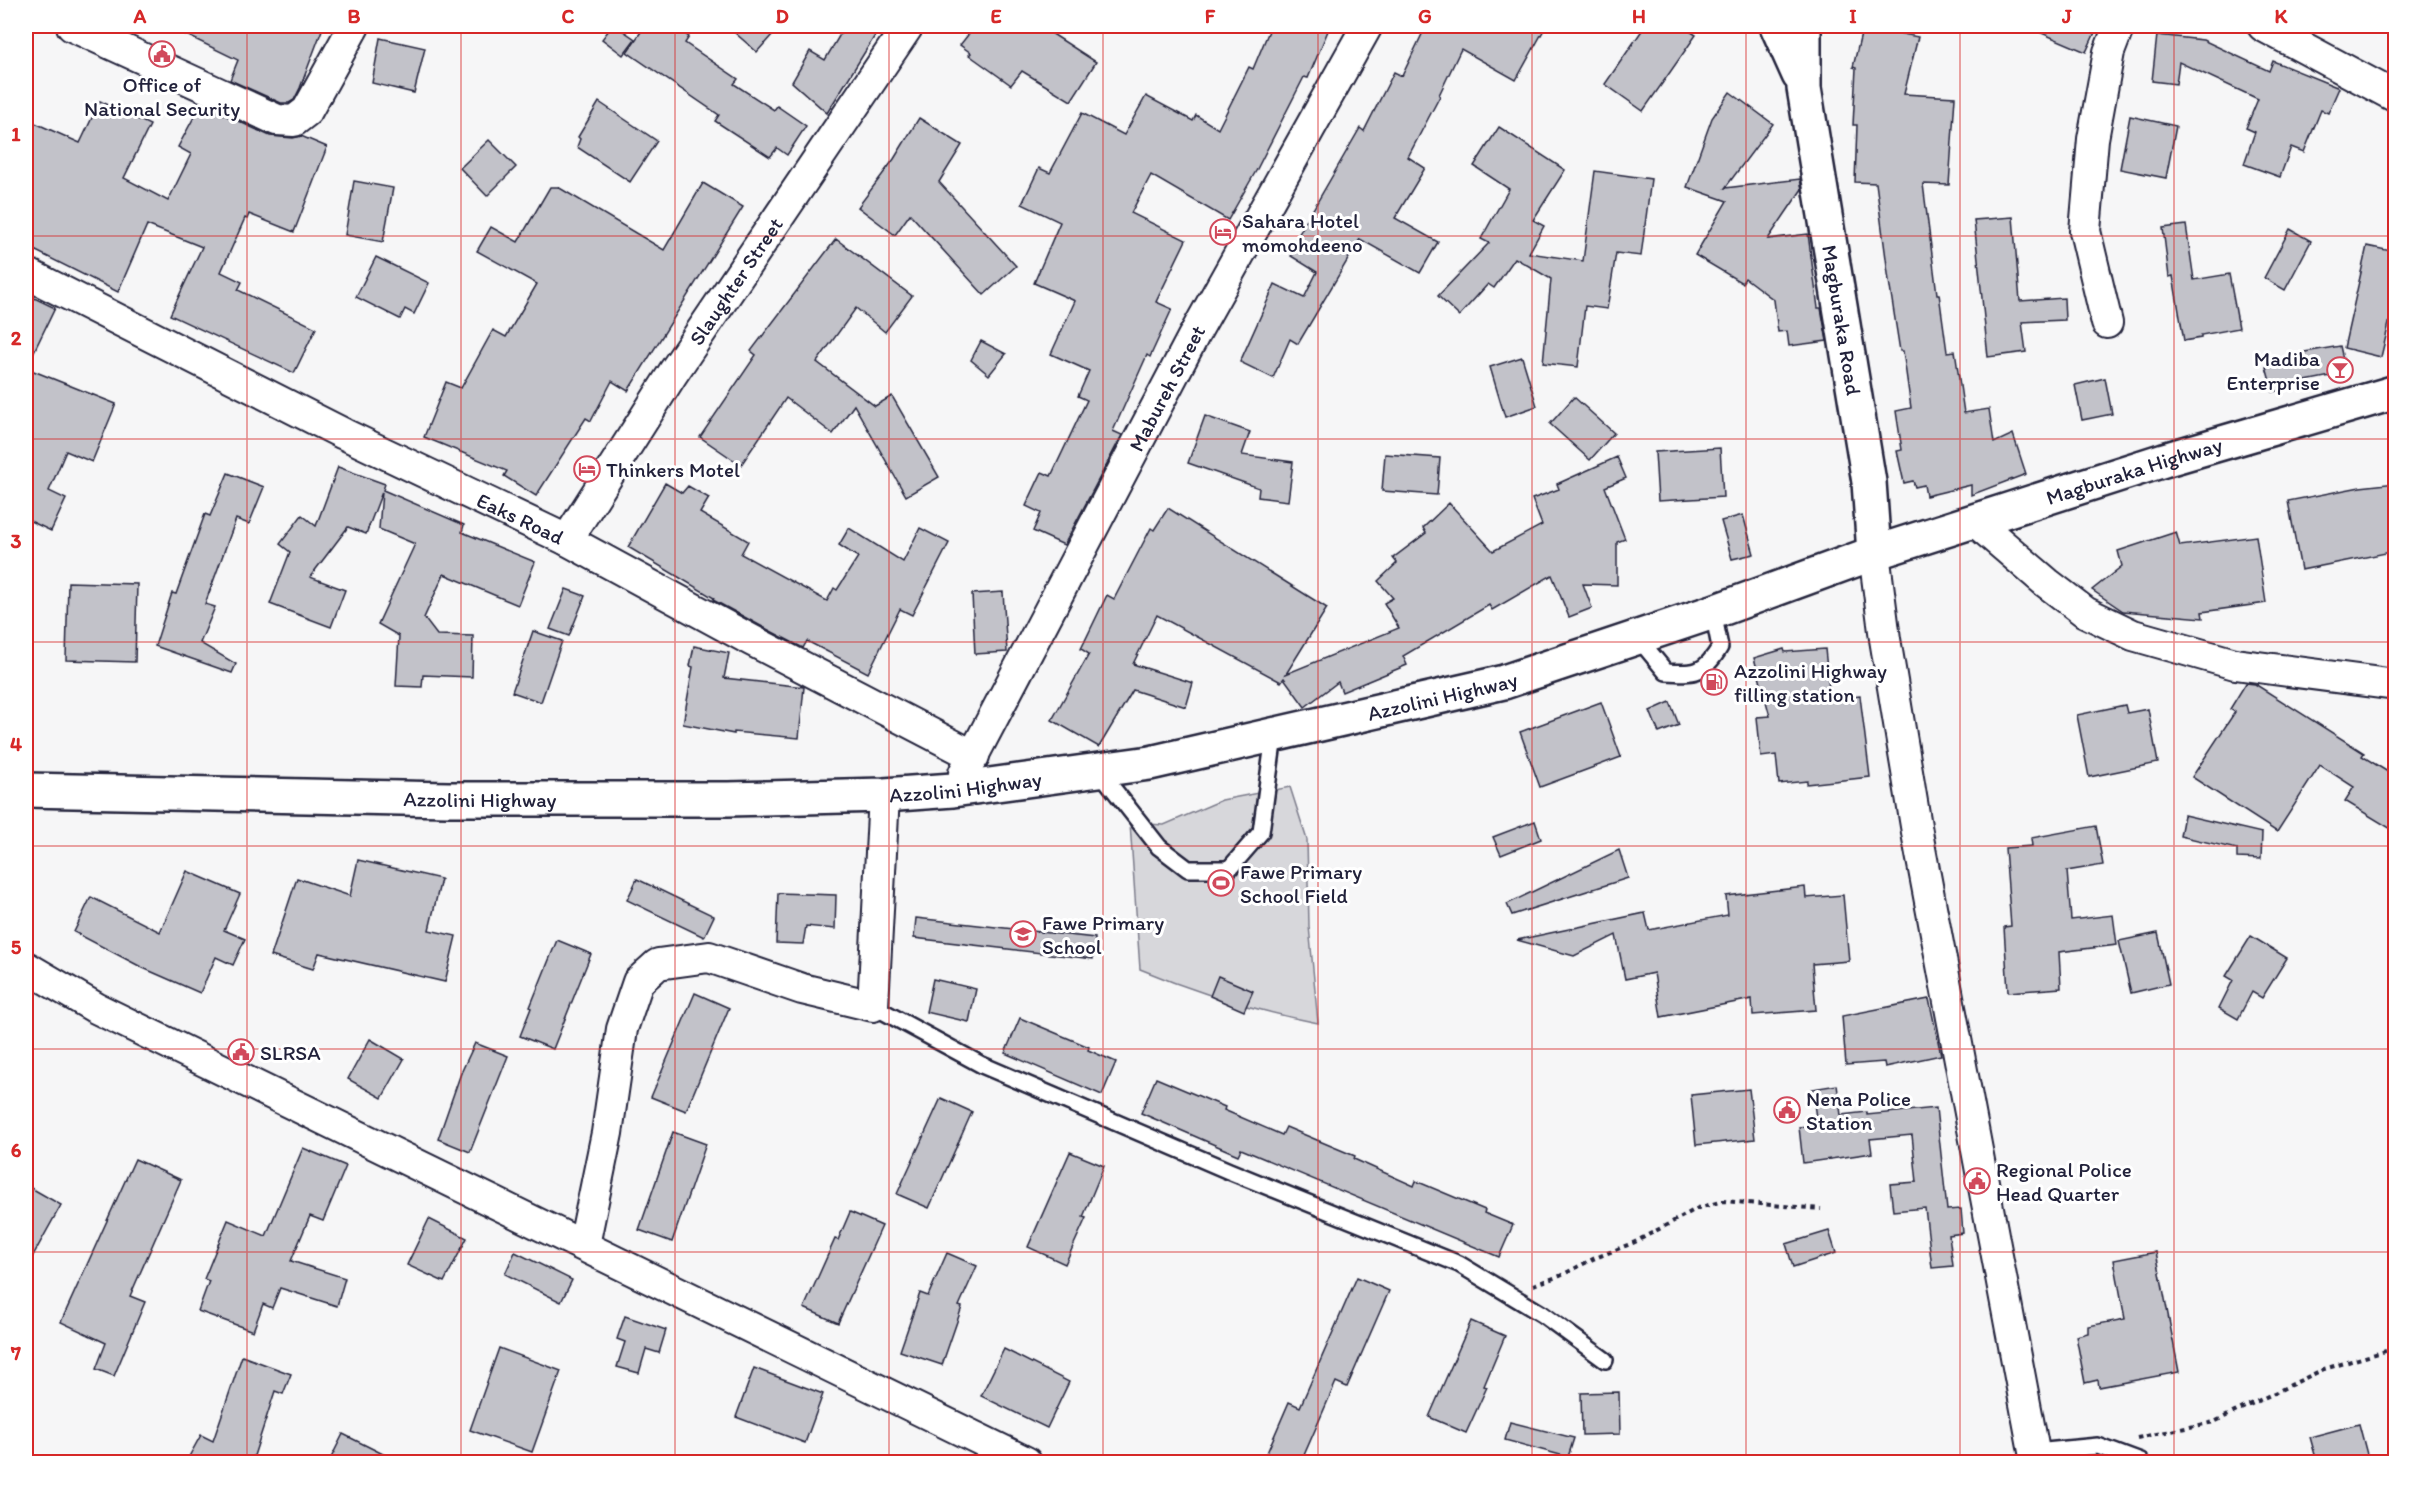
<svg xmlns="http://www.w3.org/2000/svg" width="2421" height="1488" viewBox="0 0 2421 1488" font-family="Itim,sans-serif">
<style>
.green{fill:#d7d7db;stroke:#7c7c8b;stroke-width:1.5}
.building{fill:#c2c2c9;stroke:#22223b;stroke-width:1.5}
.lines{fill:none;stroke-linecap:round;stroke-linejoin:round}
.service-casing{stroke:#22223b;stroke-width:20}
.minor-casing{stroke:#22223b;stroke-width:34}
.secondary-casing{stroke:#22223b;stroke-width:38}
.primary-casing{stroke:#22223b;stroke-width:38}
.path{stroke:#22223b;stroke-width:4;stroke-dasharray:4.5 4.5;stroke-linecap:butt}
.service{stroke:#fff;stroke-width:15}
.minor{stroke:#fff;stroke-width:30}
.secondary{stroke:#fff;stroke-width:33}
.primary{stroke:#fff;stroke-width:33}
.grid{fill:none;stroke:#d62828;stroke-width:1.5;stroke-opacity:0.55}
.labels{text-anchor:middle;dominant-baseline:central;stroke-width:6;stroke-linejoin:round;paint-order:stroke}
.poi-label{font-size:21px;fill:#22223b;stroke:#fff;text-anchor:start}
.street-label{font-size:21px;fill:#22223b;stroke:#fff}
.neatline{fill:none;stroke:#d62828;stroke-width:2}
.grid-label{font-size:20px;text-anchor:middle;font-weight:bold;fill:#d62828}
</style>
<rect width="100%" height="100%" fill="#f6f6f7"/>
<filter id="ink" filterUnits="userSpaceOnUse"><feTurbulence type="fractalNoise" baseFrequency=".0167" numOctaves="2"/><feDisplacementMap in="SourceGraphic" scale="12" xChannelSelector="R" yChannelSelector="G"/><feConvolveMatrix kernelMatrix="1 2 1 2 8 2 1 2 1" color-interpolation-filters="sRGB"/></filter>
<g filter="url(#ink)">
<path class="green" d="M1290 787 1307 840 1309 926 1318 1023C1257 1011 1197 993 1140 969L1130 823 1164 825 1222 800Z"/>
<g class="building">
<path d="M168 26H311L322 30 300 88 294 100 289 103H281L230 80 238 60Z"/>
<path d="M612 26H616L635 39 623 55 602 39Z"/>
<path d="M645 26H673L689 37 685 43 738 79 734 84 774 110 777 106 806 126 787 155 777 148 770 157 715 121 719 115 627 52Z"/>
<path d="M727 26H780L757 52Z"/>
<path d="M845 26H881L827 113 792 82 810 51 825 60Z"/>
<path d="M975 26H1057L1051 33 1096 62 1071 101 1022 71 1011 85 969 55 971 53 960 45Z"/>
<path d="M1271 26H1330L1308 78 1304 77 1256 171 1228 220 1151 175 1131 213 1186 240 1156 302 1172 309 1150 357 1147 355 1113 431 1122 435 1064 545 1033 531 1041 513 1026 506 1042 472 1051 476 1087 400 1078 396 1089 371 1051 354 1075 301 1034 283 1060 222 1022 204 1039 168 1050 173 1082 113 1124 135 1146 96 1193 121 1196 115 1218 129 1249 67 1253 69Z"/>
<path d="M1426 26H1546L1516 80 1461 49 1439 95 1440 96 1408 157 1425 168 1395 218 1438 242 1420 273 1360 239 1298 344 1290 339 1273 378 1240 362 1275 284 1304 298 1317 272 1291 256 1300 241 1296 239 1360 128 1364 131 1394 72 1402 76Z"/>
<path d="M1645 26H1682L1696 35 1643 111 1605 84Z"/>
<path d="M1863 26 1918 37 1904 94 1955 97 1949 185 1923 184 1937 294H1939L1947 352 1955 351 1964 413 1989 409 1994 443 2013 434 2026 474 1971 495V485L1926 496 1924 485 1915 487 1913 481 1904 483 1897 451 1902 450 1896 411 1911 408 1903 351H1900L1889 281 1876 183 1855 182 1857 125H1853L1856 68 1853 67Z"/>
<path d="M2025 26H2098L2086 52Z"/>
<path d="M2157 35 2203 40 2269 71 2273 61 2339 88 2328 113 2321 110 2304 152 2291 147 2280 177 2244 164 2255 132 2246 128 2258 99 2179 62 2176 84 2152 81Z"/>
<path d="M380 38 425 48 414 93 372 83Z"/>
<path d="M1730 92 1773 124 1725 188 1800 179 1802 189 1768 239 1808 234 1818 308H1821L1827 341 1789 346 1787 331 1778 332 1774 300 1745 278 1742 283 1695 255 1727 201 1687 187 1712 118Z"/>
<path d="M100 101 150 125 124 178 168 201 191 154 178 147 201 104 270 136 293 138 301 136 327 147 294 232 249 214 247 219 245 218 221 272 242 282 238 290 316 328 294 373 170 315 202 247 147 225 118 292 26 246V119L80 143Z"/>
<path d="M599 102 657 141 630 182 577 147 580 139 578 137Z"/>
<path d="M2130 116 2176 126 2166 178 2120 169Z"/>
<path d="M919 118 962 145 939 182 1016 266 984 295 910 214 895 235 858 207 894 159Z"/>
<path d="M1499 127 1565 170 1533 220 1544 226 1529 253 1583 261 1595 171 1651 179 1641 256 1616 253 1607 309 1585 306 1578 367 1543 363 1551 279 1515 258 1494 288 1488 284 1459 316 1438 296 1489 243 1481 239 1509 189 1474 166Z"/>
<path d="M489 140 516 167 487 196 460 168Z"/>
<path d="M354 181 393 188 383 242 345 235Z"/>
<path d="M703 183 743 207 628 391 612 381 591 421 586 418 536 496 504 476 507 471 424 437 446 382 461 388 493 330 506 337 537 284 477 251 491 227 518 242 550 187H558L664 250Z"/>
<path d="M2013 217 2020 301 2064 298 2065 320 2022 322 2026 352 1988 357 1974 220Z"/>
<path d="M2186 225 2194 280 2229 274 2239 328 2201 335V338L2184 341 2173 276 2169 277 2163 228Z"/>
<path d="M2290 229 2311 241 2285 290 2264 278Z"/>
<path d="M836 239 912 296 885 332 856 308 817 362 875 406 892 396 939 477 906 496 854 405 833 434 786 398 741 465 700 437 756 355 751 351Z"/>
<path d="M2367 246 2396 252V294L2381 357 2344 348Z"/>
<path d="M376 257 429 283 414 314 405 309 400 319 356 297Z"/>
<path d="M26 294 55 308 26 368 116 404 92 462 66 451 49 491 66 499 51 531 26 519Z"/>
<path d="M981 341 1006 354 989 375 971 360Z"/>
<path d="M2340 346 2346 373 2300 382 2301 384 2273 392 2266 367 2305 356V352Z"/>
<path d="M1522 357 1537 406 1505 417 1490 367Z"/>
<path d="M2105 378 2112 414 2082 420 2075 385Z"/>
<path d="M1574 397 1614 433 1590 460 1550 424Z"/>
<path d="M1205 416 1250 432 1242 455 1293 462 1288 501 1258 497 1259 488 1188 463Z"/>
<path d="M1720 448 1723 497 1658 501 1655 452Z"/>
<path d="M1385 454 1440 458 1437 495 1382 491Z"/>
<path d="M1617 457 1626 478 1605 487 1625 539 1617 542V585L1583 584 1592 608 1569 617 1552 575 1492 610 1489 605 1403 656 1407 665 1342 692 1338 682 1305 707 1284 678 1281 682 1157 615 1133 664 1193 683 1186 707 1133 690 1099 747 1052 720 1089 654 1081 649 1107 595 1114 599 1151 528 1154 530 1168 508 1327 608 1286 674 1399 628 1384 603 1393 598 1378 581 1397 563 1393 558 1426 533 1423 528 1449 503 1493 551 1542 525 1532 499 1559 489 1557 484Z"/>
<path d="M338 467 385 484 383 490 464 525 462 532 535 562 518 605 444 574 424 618 437 635 473 636 472 677 423 675 422 687 396 686 399 636 378 624 415 544 379 529 382 492 366 534 348 527 310 577 345 590 331 627 270 604 290 552 280 544 302 515 316 526Z"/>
<path d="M228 473 264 487 249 524 236 519 205 604 215 607 200 643 236 664 232 673 155 646 172 593 176 594 205 514 210 516Z"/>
<path d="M665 483 682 493 688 486 709 498 700 513 748 541 741 554 827 601 834 588 837 590 858 557 839 545 849 528 903 562 920 528 949 543 912 615 900 609 868 673 807 641 803 648 759 625 713 600 714 598 628 547Z"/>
<path d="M2396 483V551L2301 570 2288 501 2360 487Z"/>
<path d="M1743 515 1754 554 1732 559 1721 521Z"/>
<path d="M2176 532 2180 546 2256 536 2266 603 2202 612 2203 618 2123 611 2092 590 2122 566 2118 551Z"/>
<path d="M68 582 137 584 135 662 66 660Z"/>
<path d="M566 589 585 596 569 636 550 629Z"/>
<path d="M1003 592 1007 652 975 654 972 594Z"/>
<path d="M533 631 562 641 541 702 512 692Z"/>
<path d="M694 646 729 653 724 678 804 687 799 738 734 732V734L683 724 693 667 690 666Z"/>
<path d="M1784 649 1785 652 1825 649 1830 699 1860 696 1870 777 1807 784V781L1779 784 1776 755 1761 757 1757 717 1770 716 1754 658Z"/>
<path d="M2246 683 2255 684 2364 753 2362 756 2396 777V832L2345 801 2354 787 2320 765 2277 832 2192 777 2235 712 2230 709Z"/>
<path d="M1601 702 1621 757 1540 787 1520 732Z"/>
<path d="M1670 702 1679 725 1659 733 1650 711Z"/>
<path d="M2125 705 2127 713 2148 709 2158 763 2089 777 2077 715Z"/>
<path d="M2184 815 2262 833 2261 859 2237 858V849L2180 836Z"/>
<path d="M1535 821 1541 839 1501 855 1493 837Z"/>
<path d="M2096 826 2103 865 2067 871 2071 920 2113 915 2117 945 2059 952 2061 988 2008 992 2004 927 2011 926 2005 848 2032 846 2031 838Z"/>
<path d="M1619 850 1628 878 1512 915 1507 904Z"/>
<path d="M358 860 441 879 429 930 456 936 445 982 319 953 313 969 271 956 297 878 350 896Z"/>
<path d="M187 871 240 894 224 930 245 939 233 965 216 957 200 993 143 968 74 932 91 897 160 932Z"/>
<path d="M637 879 714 916 704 937 627 900Z"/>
<path d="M1805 887 1806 898 1843 895 1849 961 1812 964 1816 1010 1753 1015 1752 999 1661 1017 1654 973 1625 979 1616 935 1574 956 1517 940 1645 913 1649 930 1728 915 1726 896Z"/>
<path d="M778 893 836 895 835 929 806 926 803 944 776 943Z"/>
<path d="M916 918 1095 938 1093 959 914 938Z"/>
<path d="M2158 933 2169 984 2131 993 2119 941Z"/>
<path d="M2251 936 2287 958 2262 998 2252 992 2238 1019 2219 1008 2233 980 2226 976Z"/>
<path d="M557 940 591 954 553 1049 520 1036 531 1008 530 1007Z"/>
<path d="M1218 976 1253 991 1244 1011 1210 996Z"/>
<path d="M933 979 976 989 969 1022 926 1012Z"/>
<path d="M695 993 729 1008 686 1111 651 1097Z"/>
<path d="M1929 999 1941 1055 1885 1067 1884 1062 1846 1065 1842 1016Z"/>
<path d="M1020 1018 1089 1047 1088 1050 1116 1062 1102 1095 1005 1053Z"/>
<path d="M370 1039 404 1059 382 1098 348 1079Z"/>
<path d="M475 1043 508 1056 470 1152 438 1139 461 1073Z"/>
<path d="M1156 1078 1225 1107 1224 1110 1282 1135 1286 1127 1355 1156 1354 1159 1414 1186 1416 1181 1485 1210 1484 1213 1513 1225 1499 1257 1241 1149 1238 1155 1141 1113Z"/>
<path d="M1837 1085 1841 1115 1867 1112V1115L1936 1108 1947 1210 1961 1209 1963 1233 1949 1235 1953 1266 1932 1268 1925 1208 1893 1211 1890 1184 1917 1182 1912 1135 1870 1139 1872 1153 1803 1163 1799 1127 1817 1125 1812 1089Z"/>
<path d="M1749 1089 1755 1139 1696 1145 1691 1095Z"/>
<path d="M941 1098 972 1112 929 1208 897 1194Z"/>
<path d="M673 1132 706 1144 672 1242 639 1230Z"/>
<path d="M303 1148 346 1166 323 1221 310 1216 291 1261 345 1278 337 1306 280 1288 272 1308 263 1304 253 1331 198 1311 209 1281 204 1279 228 1220 266 1236Z"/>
<path d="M1070 1152 1104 1166 1083 1217 1086 1218 1065 1264 1028 1247Z"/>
<path d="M135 1159 181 1180 130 1296 145 1302 114 1376 96 1369 106 1343 61 1322Z"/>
<path d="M26 1185 61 1205 26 1268Z"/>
<path d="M850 1212 882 1226 838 1323 804 1308 835 1239 838 1240Z"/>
<path d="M429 1219 467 1238 444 1282 407 1265Z"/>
<path d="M1829 1231 1836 1253 1793 1267 1786 1244Z"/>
<path d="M515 1252 572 1280 561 1302 505 1274Z"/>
<path d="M2156 1252 2179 1372 2099 1387 2098 1380 2085 1383 2076 1336 2088 1333V1326L2125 1319 2114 1260Z"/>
<path d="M947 1253 977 1266 959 1306 962 1307 942 1365 900 1351 920 1293 928 1296Z"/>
<path d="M1357 1277 1389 1291 1347 1387 1336 1382 1301 1462H1263L1289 1402 1300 1407Z"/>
<path d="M625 1316 666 1330 659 1353 646 1349 639 1373 617 1367 625 1342 617 1339Z"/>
<path d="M1471 1321 1505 1336 1484 1386 1487 1387 1466 1433 1429 1417Z"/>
<path d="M499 1348 561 1371 532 1452 470 1430Z"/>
<path d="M1004 1349 1069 1382 1047 1428 981 1396Z"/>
<path d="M242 1356 291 1374 283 1394 275 1391 252 1462H186L201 1435 213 1441Z"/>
<path d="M754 1368 823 1394 805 1443 736 1417Z"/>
<path d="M1619 1392 1620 1434 1582 1435 1581 1393Z"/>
<path d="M1510 1422 1574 1438 1568 1457 1505 1440Z"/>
<path d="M2359 1424 2369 1462H2317L2310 1437Z"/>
<path d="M343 1434 399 1462H329Z"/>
</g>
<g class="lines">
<g class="service-casing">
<g id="service">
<path d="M1638 638 1666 672C1695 674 1704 674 1720 647L1713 612"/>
<path d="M1100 772 1159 847 1188 869H1229L1261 832 1274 736"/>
<path d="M873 1006 982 1065 1229 1171 1459 1264 1542 1314 1605 1360"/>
<path d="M2035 1452 2098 1446 2141 1462"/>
</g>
</g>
<g class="minor-casing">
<g id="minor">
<path d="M72 26 277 120 294 121 307 111 354 26"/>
<path d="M2263 26 2396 97"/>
<path id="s1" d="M26 273 344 434 567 540 751 640 974 756"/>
<path d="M2107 323 2085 231 2093 139 2109 52 2119 26"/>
<path d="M1976 522 2047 583 2085 612 2133 635 2235 664 2396 685"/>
<path id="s2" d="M567 540 673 373 908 26"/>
<path d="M1874 553 1885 639 1918 838 2036 1462"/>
<path id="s3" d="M964 773 1193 337 1367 26"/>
<path d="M26 967 96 1008 1026 1462"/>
<path d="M584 1245 607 1133 622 1029 638 982 658 964 709 957 802 989 873 1006 884 795"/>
</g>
</g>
<g class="secondary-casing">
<g id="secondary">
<path d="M1777 26 1799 75"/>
<path id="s4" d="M1804 26V88L1869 482 1874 553"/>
</g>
</g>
<g class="primary-casing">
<g id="primary">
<path id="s5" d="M26 790 448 799H728L884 795 953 790 1150 763 1504 682 1713 612 1874 553 2164 460 2396 392"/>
</g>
</g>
<g class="path">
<path d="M1533 1285 1560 1276 1593 1259 1635 1242 1698 1208 1723 1201 1821 1209"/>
<path d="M2137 1438 2214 1422 2324 1369 2396 1348"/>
</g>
<use href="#service" class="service"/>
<use href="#minor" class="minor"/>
<use href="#secondary" class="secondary"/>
<use href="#primary" class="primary"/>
</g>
</g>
<path class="grid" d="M247 26V1462M461 26V1462M675 26V1462M889 26V1462M1103 26V1462M1318 26V1462M1532 26V1462M1746 26V1462M1960 26V1462M2174 26V1462M26 236H2396M26 439H2396M26 642H2396M26 846H2396M26 1049H2396M26 1252H2396"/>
<defs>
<g id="civic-ring" transform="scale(1.35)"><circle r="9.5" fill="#fff" stroke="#d1495b" stroke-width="1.5"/><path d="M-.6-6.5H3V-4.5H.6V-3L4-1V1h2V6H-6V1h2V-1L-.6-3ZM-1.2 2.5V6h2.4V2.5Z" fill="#d1495b"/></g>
<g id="hotel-ring" transform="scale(1.35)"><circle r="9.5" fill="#fff" stroke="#d1495b" stroke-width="1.5"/><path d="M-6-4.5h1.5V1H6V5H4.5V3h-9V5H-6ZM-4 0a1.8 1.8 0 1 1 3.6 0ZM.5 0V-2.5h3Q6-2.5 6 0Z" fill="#d1495b"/></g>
<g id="bar-ring" transform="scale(1.35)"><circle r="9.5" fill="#fff" stroke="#d1495b" stroke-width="1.5"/><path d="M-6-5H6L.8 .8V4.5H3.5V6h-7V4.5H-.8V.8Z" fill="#d1495b"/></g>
<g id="fuel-ring" transform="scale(1.35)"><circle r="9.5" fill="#fff" stroke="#d1495b" stroke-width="1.5"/><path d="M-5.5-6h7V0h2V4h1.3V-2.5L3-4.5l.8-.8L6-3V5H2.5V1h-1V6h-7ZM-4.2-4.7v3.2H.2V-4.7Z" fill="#d1495b"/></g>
<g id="stadium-ring" transform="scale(1.35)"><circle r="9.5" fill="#fff" stroke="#d1495b" stroke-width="1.5"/><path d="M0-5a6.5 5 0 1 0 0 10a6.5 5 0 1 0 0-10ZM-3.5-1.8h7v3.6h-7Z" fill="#d1495b"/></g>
<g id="school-ring" transform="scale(1.35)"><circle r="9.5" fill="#fff" stroke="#d1495b" stroke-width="1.5"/><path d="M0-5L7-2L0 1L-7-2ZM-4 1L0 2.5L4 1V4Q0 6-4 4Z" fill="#d1495b"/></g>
</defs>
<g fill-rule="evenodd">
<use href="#civic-ring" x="162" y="54"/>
<use href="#hotel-ring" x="1223" y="232"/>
<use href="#bar-ring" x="2340" y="370"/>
<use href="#hotel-ring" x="587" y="469"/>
<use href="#fuel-ring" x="1714" y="682"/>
<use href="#stadium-ring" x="1221" y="883"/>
<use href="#school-ring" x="1023" y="934"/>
<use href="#civic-ring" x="241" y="1052"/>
<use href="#civic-ring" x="1787" y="1110"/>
<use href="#civic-ring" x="1977" y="1181"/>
</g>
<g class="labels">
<g class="poi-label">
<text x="162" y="84" text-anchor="middle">Office of<tspan x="162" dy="24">National Security</tspan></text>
<text x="1242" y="220">Sahara Hotel<tspan x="1242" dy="24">momohdeeno</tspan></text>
<text x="2320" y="358" text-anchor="end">Madiba<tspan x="2320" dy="24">Enterprise</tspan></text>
<text x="606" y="469">Thinkers Motel</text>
<text x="1734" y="670">Azzolini Highway<tspan x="1734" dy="24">filling station</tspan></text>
<text x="1240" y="871">Fawe Primary<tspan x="1240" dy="24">School Field</tspan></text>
<text x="1042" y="922">Fawe Primary<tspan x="1042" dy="24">School</tspan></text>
<text x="260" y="1052">SLRSA</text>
<text x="1806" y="1098">Nena Police<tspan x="1806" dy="24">Station</tspan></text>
<text x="1996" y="1169">Regional Police<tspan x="1996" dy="24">Head Quarter</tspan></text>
</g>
<g class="street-label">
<text stroke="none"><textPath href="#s2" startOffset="309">Slaughter Street</textPath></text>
<text stroke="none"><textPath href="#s4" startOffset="297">Magburaka Road</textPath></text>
<text stroke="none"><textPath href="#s3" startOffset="435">Mabureh Street</textPath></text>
<text stroke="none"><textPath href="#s5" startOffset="2154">Magburaka Highway</textPath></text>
<text stroke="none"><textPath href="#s1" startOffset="552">Eaks Road</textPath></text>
<text stroke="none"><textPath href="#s5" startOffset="1426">Azzolini Highway</textPath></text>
<text stroke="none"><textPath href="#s5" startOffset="940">Azzolini Highway</textPath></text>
<text stroke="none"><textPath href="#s5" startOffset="454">Azzolini Highway</textPath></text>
</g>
</g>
<rect width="2421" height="1488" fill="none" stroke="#fff" stroke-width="66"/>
<rect x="33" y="33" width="2355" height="1422" class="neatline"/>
<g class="grid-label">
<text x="140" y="23">A</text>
<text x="354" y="23">B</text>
<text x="568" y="23">C</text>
<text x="782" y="23">D</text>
<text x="996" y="23">E</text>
<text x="1210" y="23">F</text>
<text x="1425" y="23">G</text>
<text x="1639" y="23">H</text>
<text x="1853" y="23">I</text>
<text x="2067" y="23">J</text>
<text x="2281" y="23">K</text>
<text x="16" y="141">1</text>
<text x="16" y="345">2</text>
<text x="16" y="548">3</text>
<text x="16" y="751">4</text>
<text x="16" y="954">5</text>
<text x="16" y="1157">6</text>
<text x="16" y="1360">7</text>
</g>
</svg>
